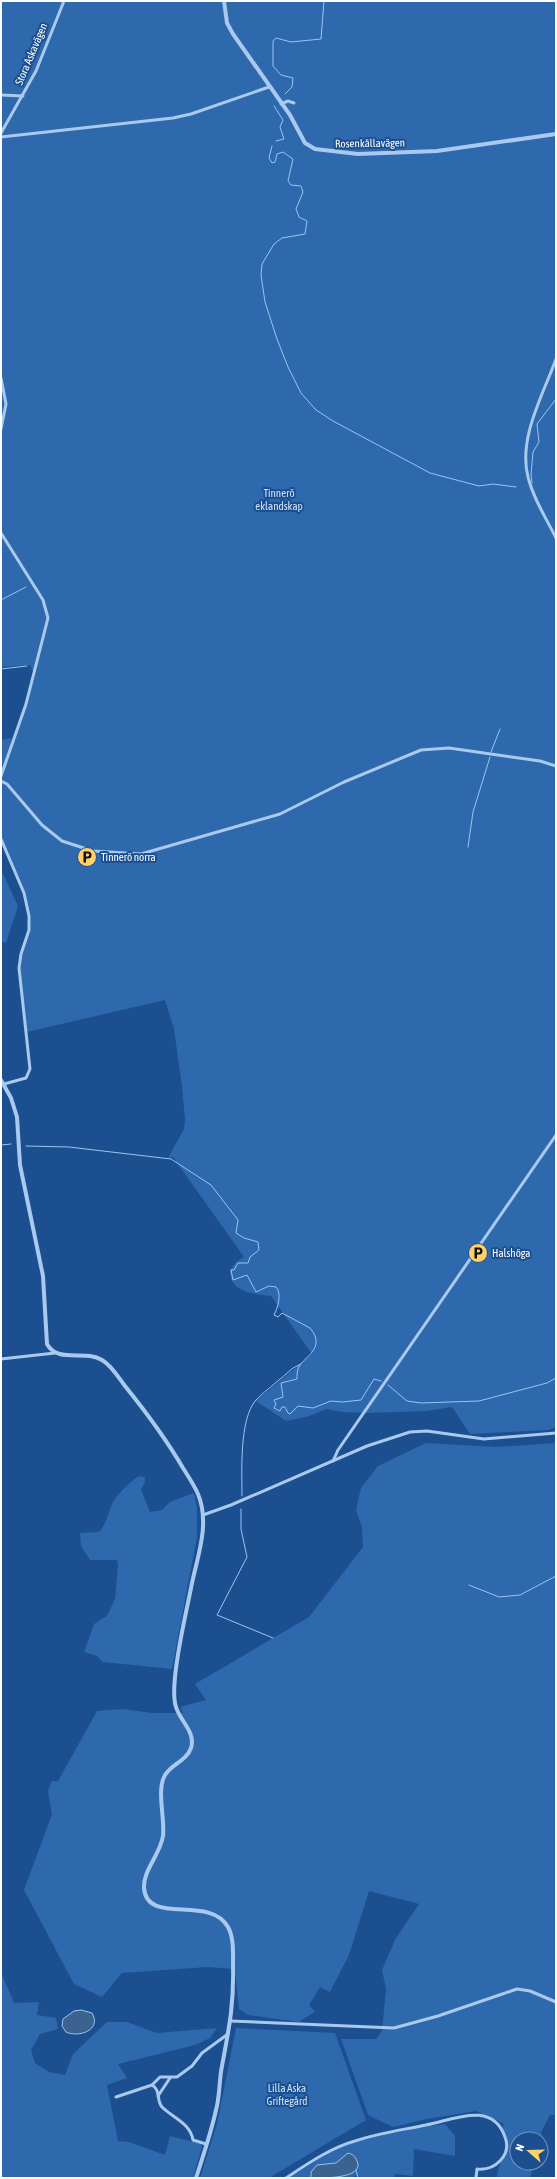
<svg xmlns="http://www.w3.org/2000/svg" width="557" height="2179" viewBox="0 0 557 2179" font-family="'Asap Condensed',sans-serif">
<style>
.green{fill:#2e69ad}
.water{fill:#3c6290;stroke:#9cc4f0}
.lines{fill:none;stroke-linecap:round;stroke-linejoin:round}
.stream{stroke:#9cc4f0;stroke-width:1}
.minor{stroke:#a9c9ee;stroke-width:3}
.tertiary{stroke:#a9c9ee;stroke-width:4}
.labels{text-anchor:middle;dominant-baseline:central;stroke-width:4;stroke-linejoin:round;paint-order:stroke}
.street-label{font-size:11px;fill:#fff;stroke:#1b4f8f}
.park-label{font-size:11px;fill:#cfe3fa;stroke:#1b4f8f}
.poi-label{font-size:11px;fill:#fff;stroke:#1b4f8f;text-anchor:start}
</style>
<rect width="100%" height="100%" fill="#1b4f8f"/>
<g class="green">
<path d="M1 1H556V1427L548 1430 470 1434 452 1407 427 1411 365 1413 342 1412 327 1409 306 1417 286 1421 256 1401 312 1354 271 1296C255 1294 229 1293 230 1270L236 1262 244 1257 173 1157 168 1158 184 1129 185 1119 182 1087 174 1029 165 1000 27 1032 20 985V960L29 925 27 904 1 840V740L11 738 10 749 35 675 30 665 1 667Z"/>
<path d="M1 874H3L18 906 6 943 1 941Z"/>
<path d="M426 1443 496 1447 556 1443V2115H550L541 2132 544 2140 541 2146V2139H517V2163H534L530 2178H497C499 2154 514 2157 502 2129L504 2124 476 2111 427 2119 393 2127 368 2115 341 2039H376L382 2031 386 1989 382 1970 396 1938 419 1904 369 1891 349 1955 330 1992 320 1987 309 2005 315 2012 298 2022 248 2015 239 2009 235 1969 208 1967 122 1973 102 1997 74 1984 24 1890 52 1814 48 1791 52 1781H58L97 1711 123 1709 152 1713H183L180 1707 206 1700 195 1684 309 1617 363 1547 362 1527 356 1510 361 1488 378 1466Z"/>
<path d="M139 1476 145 1477V1482L141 1490 150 1512 162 1510 170 1502 194 1493 197 1508V1537L172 1669 103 1662 97 1656 84 1652 94 1624 107 1616 115 1599 118 1565 117 1560H90L81 1546 80 1533 99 1532C108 1522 108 1511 114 1500 118 1494 133 1479 139 1476Z"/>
<path d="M1 1972 14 2003 39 2002 37 2015 56 2018 58 2029 40 2034 31 2050 35 2063 49 2072 65 2075 73 2054 107 2022H127L157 2033 217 2028 210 2038 195 2045 118 2064 127 2078 107 2085 118 2141 129 2142 165 2155 170 2136 201 2144 202 2147 193 2178H1Z"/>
<path d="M236 2028 335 2033 366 2120 269 2178H200L217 2124Z"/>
<path d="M445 2124 455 2136V2156L414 2149 413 2176 395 2174 394 2178H362L354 2175V2178H289C301 2171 313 2162 326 2155 362 2136 405 2129 445 2124Z"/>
</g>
<g class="water">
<path d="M81 2010 92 2013C102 2030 79 2038 66 2032L62 2026 63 2019 74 2011Z"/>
<path d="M348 2153C352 2154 355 2156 357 2161 365 2179 322 2178 311 2178V2172L317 2165 336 2163Z"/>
</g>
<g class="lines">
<g class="stream">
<path d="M285 94 292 87 293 78 281 75 273 66V41L276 38 291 42 321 39 324 1"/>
<path d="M274 106 283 120 280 127 284 139 276 141"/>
<path d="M272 146 269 158 272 163 275 162 277 154 283 152 293 159 288 181 291 185 301 186 303 192 296 209 299 217 307 221 305 234 282 238 274 244 262 264 261 275 265 302 277 339 288 367 301 393 316 410 333 421 430 473 479 486 493 484 516 487"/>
<path d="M532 483 531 475 533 452 539 442 537 424 556 399"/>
<path d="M1 600 26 587"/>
<path d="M1 669 27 666"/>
<path d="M491 752 500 729"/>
<path d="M468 847 473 812 490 757"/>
<path d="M1 1145 11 1144"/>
<path d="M26 1146 69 1147 171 1159 211 1185 238 1220 236 1233 244 1238 258 1242 259 1250 250 1257 248 1263H238L234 1270H231L233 1280 247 1275 256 1292 269 1286 276 1287C282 1293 278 1308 274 1315L278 1317 282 1313 310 1328C328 1349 301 1358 298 1369 297 1372 297 1376 297 1379L281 1383 283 1397 274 1400 276 1404 274 1408 280 1411 282 1407H285L288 1413 290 1414 298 1406 313 1408 331 1401 342 1402 361 1400 374 1379 381 1381"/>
<path d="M388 1385 407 1401 421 1403 479 1401 547 1383 556 1378"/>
<path d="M242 1496C242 1472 239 1419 256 1400 267 1389 281 1379 293 1368L301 1364"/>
<path d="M241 1509V1529L247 1557 217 1615 273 1638"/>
<path d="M469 1585 499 1597 520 1595 556 1576"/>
<path d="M356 2170 358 2178"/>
</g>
<g class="minor">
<path d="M1 95 23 96"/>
<path d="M281 104 288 101 294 103"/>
<path d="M1 133 36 71 64 1"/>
<path d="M1 137 173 118 191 114 269 87"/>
<path d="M556 359C543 395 518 438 528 477 533 498 546 518 556 538"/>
<path d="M1 378 6 404 1 429"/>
<path d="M1 533 43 600 48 618 26 704 1 776"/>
<path d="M1 781 7 784 42 825 62 841 93 851 141 854 280 814 344 782 421 750 449 748 540 761 556 766"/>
<path d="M1 839 24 893 29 916V930L21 954 19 968 30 1069 26 1078 4 1084"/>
<path d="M1 1359 55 1353"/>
<path d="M333 1461 338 1450 556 1135"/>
<path d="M203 1515 231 1505 367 1446 410 1432 427 1431 484 1439 556 1433"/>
<path d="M231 2021 394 2028 438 2016 517 1989 530 1991 556 2002"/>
<path d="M152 2085C161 2090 156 2100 162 2107 173 2118 190 2123 193 2140L206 2144"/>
<path d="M158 2096 170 2078"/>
<path d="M116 2097 152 2085 160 2077H177L192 2066 202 2053 228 2034"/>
<path d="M286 2178C307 2164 330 2148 355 2141 378 2133 402 2130 426 2125 453 2120 492 2100 505 2137 512 2155 495 2171 477 2169L476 2178"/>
</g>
<g class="tertiary">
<path d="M224 1 227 23 233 34 290 115 305 143 315 149 358 154 437 151 556 134"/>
<path d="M1 1080 11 1098 17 1117 20 1165 43 1276 47 1344C58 1364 85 1349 102 1360 112 1366 118 1377 125 1386 146 1412 166 1439 183 1468 188 1476 194 1485 198 1494 210 1523 198 1555 192 1583 186 1614 178 1645 175 1677 174 1687 173 1698 176 1707 180 1721 196 1732 191 1748 186 1762 170 1764 164 1777 157 1792 165 1819 163 1836 160 1855 143 1870 144 1888 147 1926 209 1894 228 1927 234 1938 233 1953 233 1966 234 2005 229 2028 222 2066 219 2080 220 2096 216 2110 211 2133 203 2156 196 2178"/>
</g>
</g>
<defs>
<g id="parking-disc" transform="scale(1)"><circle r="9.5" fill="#ffd166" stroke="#1b4f8f"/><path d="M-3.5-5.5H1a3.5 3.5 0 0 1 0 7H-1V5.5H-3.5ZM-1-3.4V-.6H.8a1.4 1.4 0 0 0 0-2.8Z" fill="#111"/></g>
</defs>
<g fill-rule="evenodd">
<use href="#parking-disc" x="87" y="857"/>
<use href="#parking-disc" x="478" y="1253"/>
</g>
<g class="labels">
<g class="street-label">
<text transform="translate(31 54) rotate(-67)">Stora Askavägen</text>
<text transform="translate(370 143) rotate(-1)">Rosenkällavägen</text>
</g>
<g class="park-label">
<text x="279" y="493">Tinnerö<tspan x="279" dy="13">eklandskap</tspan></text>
<text x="287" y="2088">Lilla Aska<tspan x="287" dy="13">Griftegård</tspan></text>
</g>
<g class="poi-label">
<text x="101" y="857">Tinnerö norra</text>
<text x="492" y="1253">Halshöga</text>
</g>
</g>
<rect width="557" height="2179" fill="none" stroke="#ffffff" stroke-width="4"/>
<g transform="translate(529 2151) rotate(290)"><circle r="19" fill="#1b4f8f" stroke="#7695bc"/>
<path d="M0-3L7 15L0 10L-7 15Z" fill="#ffd166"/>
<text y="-6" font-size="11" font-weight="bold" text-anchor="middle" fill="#ffffff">N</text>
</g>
</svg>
